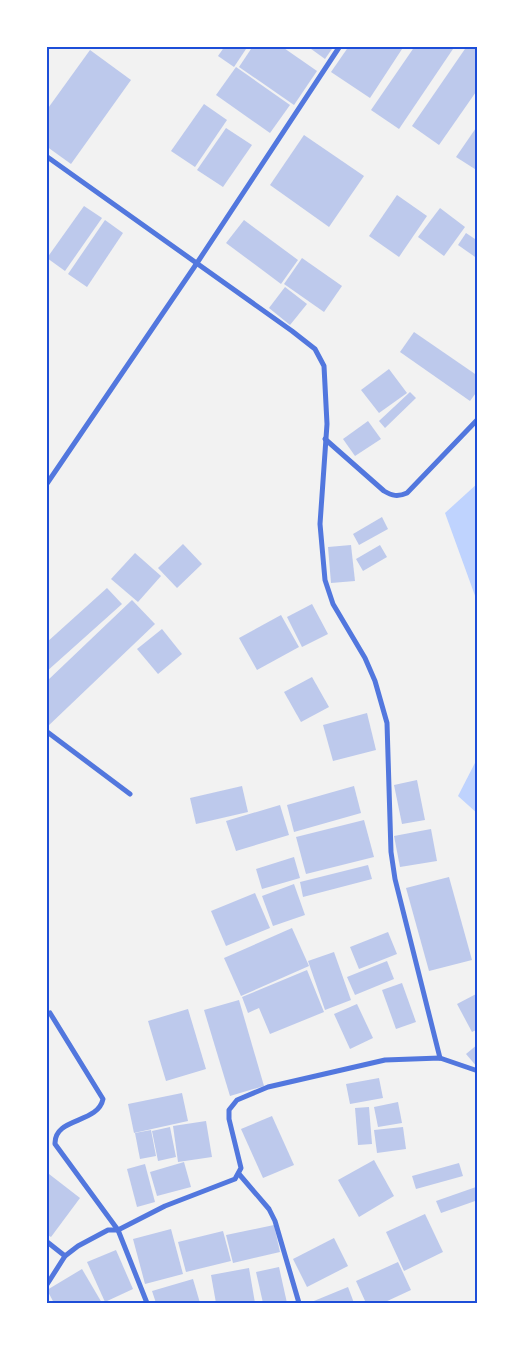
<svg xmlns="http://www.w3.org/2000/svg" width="524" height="1349" viewBox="0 0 524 1349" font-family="'Space Grotesk',sans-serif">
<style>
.water{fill:#bfd3fe}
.building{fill:#bdc9ec}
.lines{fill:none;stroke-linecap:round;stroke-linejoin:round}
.minor{stroke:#5277de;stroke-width:5}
.neatline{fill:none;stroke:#1d4ed8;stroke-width:2}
</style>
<rect width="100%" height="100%" fill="#f2f2f2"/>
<g class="water">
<path d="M478 483V604L445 513Z"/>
<path d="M478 757V814L458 796Z"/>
</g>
<g class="building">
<path d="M225 46H248L234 67 218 56Z"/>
<path d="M253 46H281L317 71 294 105 239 67Z"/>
<path d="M307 46H334L325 59Z"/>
<path d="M349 46H404L370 98 331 72Z"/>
<path d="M415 46H455L399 129 371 110Z"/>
<path d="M467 46 478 49V89L439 145 412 126Z"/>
<path d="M90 50 131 80 71 164 46 146V111Z"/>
<path d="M236 67 290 105 270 133 216 95Z"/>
<path d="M204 104 227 120 195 167 171 151Z"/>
<path d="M478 125V171L456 157Z"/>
<path d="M226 128 252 145 223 187 197 170Z"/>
<path d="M304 135 364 176 329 227 270 185Z"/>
<path d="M397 195 427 216 399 257 369 236Z"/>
<path d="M84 206 102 218 65 271 47 258Z"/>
<path d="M440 208 465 227 444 256 418 237Z"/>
<path d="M105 220 123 233 87 287 68 274Z"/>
<path d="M244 220 298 260 281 284 226 243Z"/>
<path d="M466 233 478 241V259L458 245Z"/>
<path d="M302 258 342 286 324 312 284 284Z"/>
<path d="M285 287 307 304 290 325 269 308Z"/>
<path d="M414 332 478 376V390L470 401 400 352Z"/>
<path d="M389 369 407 393 379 413 361 390Z"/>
<path d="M410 392 416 398 385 428 379 421Z"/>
<path d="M368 421 381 439 355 456 343 439Z"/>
<path d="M382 517 388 529 359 545 353 534Z"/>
<path d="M183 544 202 564 177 588 158 568Z"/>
<path d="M351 545 355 581 331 583 328 547Z"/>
<path d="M380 545 387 557 363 571 356 559Z"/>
<path d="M135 553 161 576 138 602 111 579Z"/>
<path d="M107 588 122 604 46 672V643Z"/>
<path d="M132 600 155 624 46 728V682Z"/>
<path d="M312 604 328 634 302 647 287 617Z"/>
<path d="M281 615 299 647 257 670 239 638Z"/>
<path d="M162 629 182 654 158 674 137 649Z"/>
<path d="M312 677 329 707 301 722 284 692Z"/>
<path d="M367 713 376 750 333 761 323 725Z"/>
<path d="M417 780 425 820 402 824 394 785Z"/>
<path d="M242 786 248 812 196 824 190 798Z"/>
<path d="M354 786 361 813 294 832 287 805Z"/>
<path d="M280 805 289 835 236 851 226 821Z"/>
<path d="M364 820 374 857 306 874 296 837Z"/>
<path d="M431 829 437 861 400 867 394 836Z"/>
<path d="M294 857 300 878 262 889 256 869Z"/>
<path d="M368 865 372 879 303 897 300 882Z"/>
<path d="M449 877 472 960 429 971 406 888Z"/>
<path d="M294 884 305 915 273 926 262 896Z"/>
<path d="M255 893 270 928 226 946 211 911Z"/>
<path d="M292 928 309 966 241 996 224 958Z"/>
<path d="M388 932 397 954 359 969 350 947Z"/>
<path d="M334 952 351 1000 325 1010 308 961Z"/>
<path d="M387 961 394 979 355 995 347 977Z"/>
<path d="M307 970 324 1012 270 1034 259 1008 248 1013 242 997Z"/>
<path d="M402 983 416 1022 396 1029 382 990Z"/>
<path d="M478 993V1029L472 1032 457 1004Z"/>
<path d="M239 1000 264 1086 230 1096 204 1010Z"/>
<path d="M357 1004 373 1038 350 1049 334 1014Z"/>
<path d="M188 1009 206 1069 166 1081 148 1021Z"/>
<path d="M478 1044V1068L466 1054Z"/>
<path d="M379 1078 383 1098 350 1104 346 1084Z"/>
<path d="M182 1093 188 1121 134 1133 128 1104Z"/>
<path d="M398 1102 402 1123 378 1127 374 1107Z"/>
<path d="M369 1107 372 1144 358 1145 355 1108Z"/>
<path d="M272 1116 294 1165 263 1178 241 1129Z"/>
<path d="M206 1121 212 1157 178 1162 173 1126Z"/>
<path d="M170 1127 176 1157 158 1161 152 1131Z"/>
<path d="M403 1127 406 1149 377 1153 374 1130Z"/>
<path d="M151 1130 156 1156 140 1159 135 1133Z"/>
<path d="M374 1160 394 1196 359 1217 338 1180Z"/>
<path d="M184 1162 191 1187 157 1196 150 1172Z"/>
<path d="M459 1163 463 1176 416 1189 412 1176Z"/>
<path d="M145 1164 155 1202 137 1207 127 1169Z"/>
<path d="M49 1174 80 1198 51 1237 46 1234V1177Z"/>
<path d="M476 1187 478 1200 441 1213 436 1201Z"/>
<path d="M425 1214 443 1252 404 1271 386 1232Z"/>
<path d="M274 1225 280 1252 233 1263 226 1235Z"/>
<path d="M171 1229 183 1274 145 1284 133 1239Z"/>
<path d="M223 1231 231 1261 186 1272 178 1242Z"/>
<path d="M334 1238 348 1266 307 1287 293 1259Z"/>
<path d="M116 1250 133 1289 105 1302 87 1262Z"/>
<path d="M398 1262 411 1290 383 1303H366L356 1281Z"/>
<path d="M279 1267 287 1303H263L256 1272Z"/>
<path d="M249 1268 255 1303H216L211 1275Z"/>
<path d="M82 1269 102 1303H54L47 1290Z"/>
<path d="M193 1279 200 1303H156L152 1291Z"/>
<path d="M348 1287 354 1303H309Z"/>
</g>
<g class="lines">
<g class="minor">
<path d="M46 156 292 331 315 349 324 366 327 424 320 524 325 580 333 604 365 658 375 681 387 723 391 852 395 879 440 1058"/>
<path d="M325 439 384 491C392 496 398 497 407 493L478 419"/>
<path d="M46 485 197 263 340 46"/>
<path d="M46 731 130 794"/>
<path d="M50 1013 103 1099C98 1124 54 1117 55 1144L118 1230 147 1303"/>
<path d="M239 1174 269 1209 275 1221 299 1303"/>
<path d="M46 1241 65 1256"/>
<path d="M46 1286 65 1256 78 1246 108 1230H118L165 1206 235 1179 241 1168 229 1119V1110L237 1100 268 1087 385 1060 440 1058 478 1071"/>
</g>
</g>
<rect width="524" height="1349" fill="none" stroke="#ffffff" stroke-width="95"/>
<rect x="48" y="48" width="428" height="1254" class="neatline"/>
</svg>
